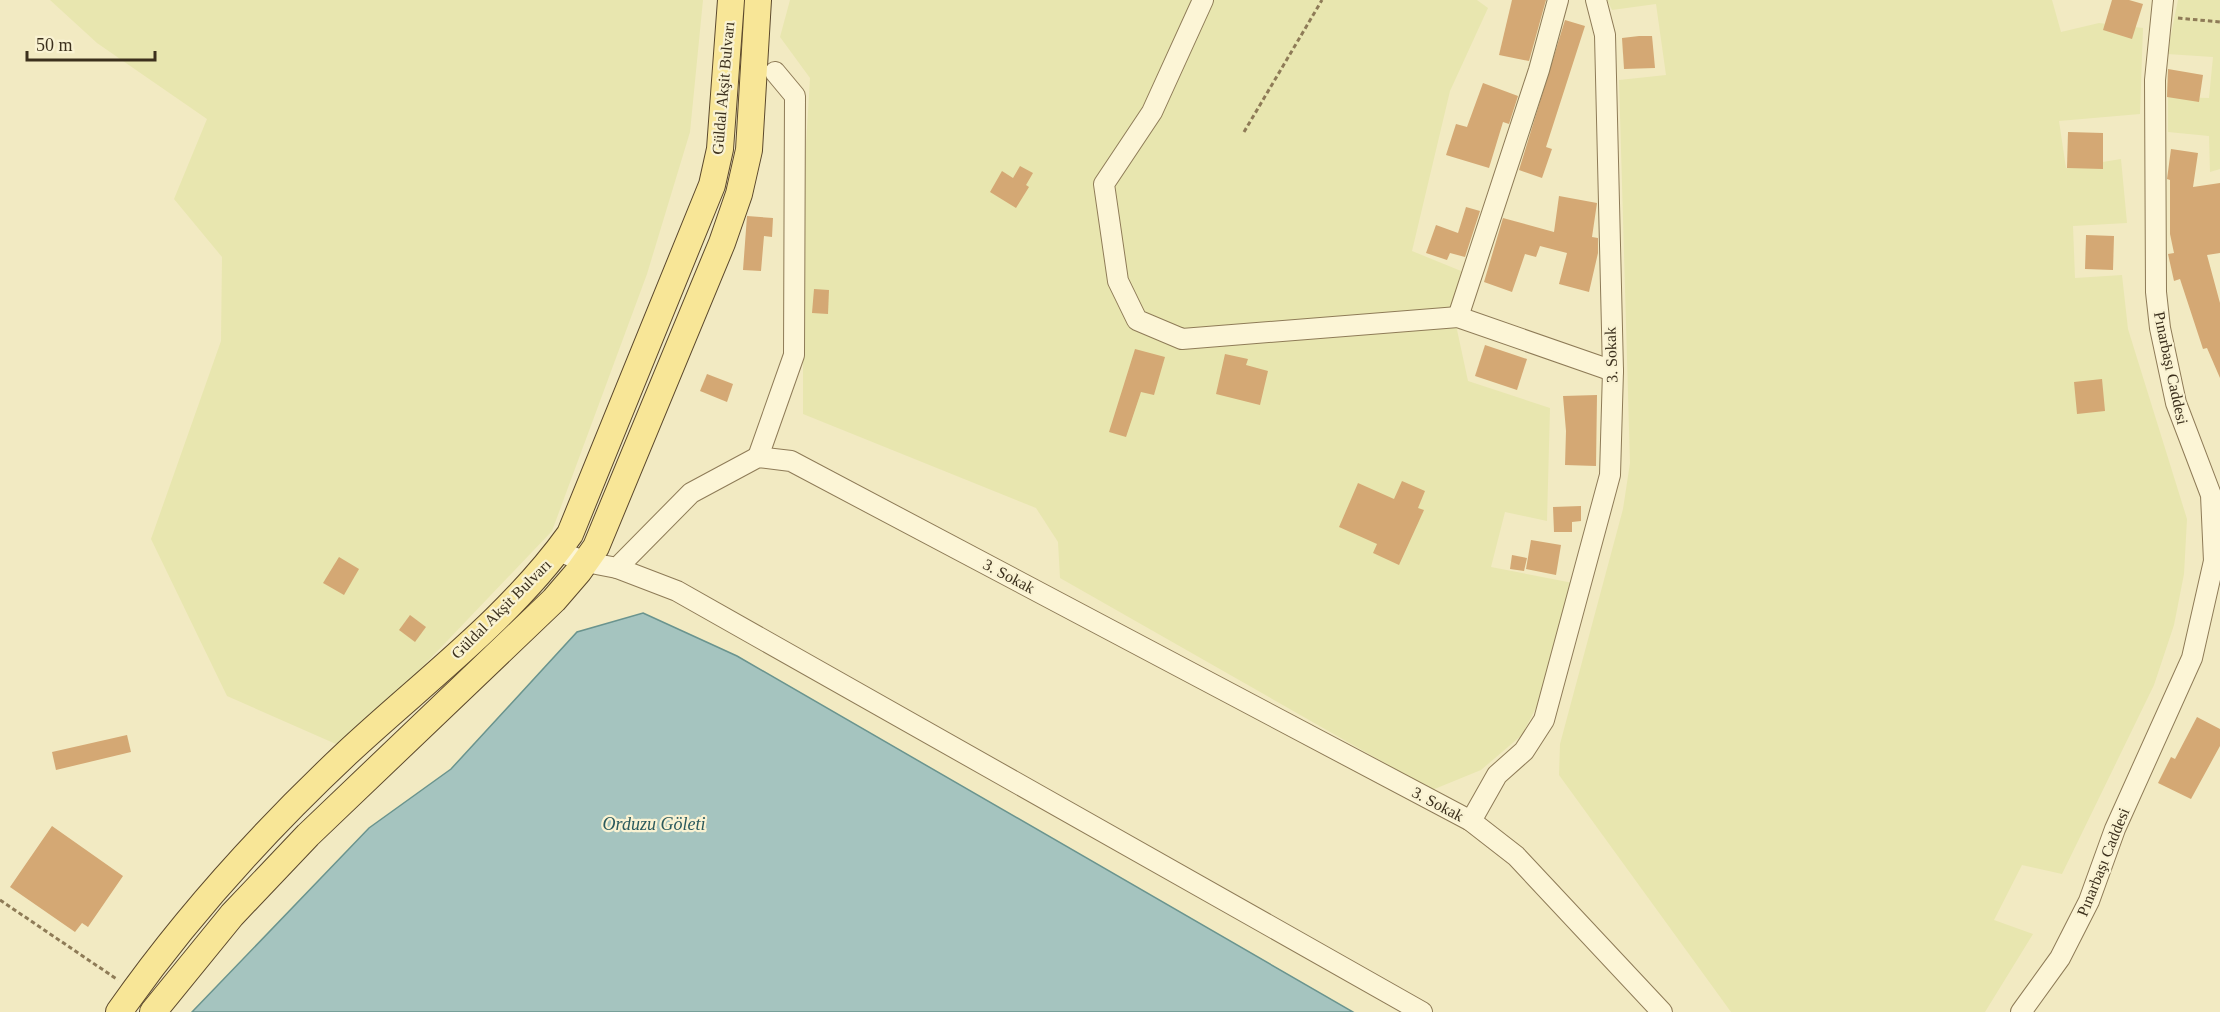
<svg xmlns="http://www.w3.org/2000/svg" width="2220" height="1012" viewBox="0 0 2220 1012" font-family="Georgia,serif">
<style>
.farmland{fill:#e8e6af}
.water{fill:#a5c4bf;stroke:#6a948e;stroke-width:1.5}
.building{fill:#d4a874}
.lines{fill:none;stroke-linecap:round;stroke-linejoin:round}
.minor-casing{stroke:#8e7b57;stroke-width:22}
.major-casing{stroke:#5b482c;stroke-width:28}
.path{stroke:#8e7b57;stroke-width:3;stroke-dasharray:4.5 3;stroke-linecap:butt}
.minor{stroke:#fcf5d6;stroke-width:20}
.major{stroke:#f8e697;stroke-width:26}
.labels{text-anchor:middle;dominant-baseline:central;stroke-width:4.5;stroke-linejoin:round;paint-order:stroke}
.street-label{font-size:16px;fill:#3c301d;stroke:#f9f2d2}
.water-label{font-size:18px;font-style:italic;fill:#2b5a5d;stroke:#f9f2d2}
</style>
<rect width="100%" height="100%" fill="#f2eac2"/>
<g class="farmland">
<path d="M50 0H703L690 132 647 274 552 531 345 748 227 696 151 539 221 341 222 257 174 199 207 119 97 43Z"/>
<path d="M790 0H1477L1488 8 1450 91 1412 251 1466 273 1453 311 1468 381 1550 408 1547 521 1505 512 1491 567 1573 583 1541 698 1522 735 1481 770 1432 790 1060 578 1058 542 1036 508 803 414V195L810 78 780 37Z"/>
<path d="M1607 0H2052L2061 32 2099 23 2143 28 2140 114 2059 121 2066 168 2121 159 2127 223 2073 226 2075 278 2122 275 2128 329 2187 519 2184 574 2174 625 2154 685 2062 874 2022 865 1994 920 2033 934 1985 1012H1731L1559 775 1560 744 1623 509 1630 463 1619 80 1666 75 1656 4 1612 10Z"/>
<path d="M2178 0H2220V169L2210 172 2209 136 2168 132V97L2209 98 2213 57 2167 54Z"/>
</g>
<path class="water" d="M643 613 737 656 1353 1012H192L369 828 451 769 577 632Z"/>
<g class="building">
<path d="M1512 0H1546L1529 61 1499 55Z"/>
<path d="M2112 0H2129L2143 4 2132 39 2103 30Z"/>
<path d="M1565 20 1585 26 1546 147 1552 149 1542 178 1519 170Z"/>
<path d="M1639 36H1652L1655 68 1624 69 1622 38Z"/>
<path d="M2168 69 2203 75 2199 102 2167 97Z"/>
<path d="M1483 83 1518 96 1509 124 1503 122 1489 168 1446 155 1456 124 1467 127Z"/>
<path d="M2068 132 2103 133V169L2067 168Z"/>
<path d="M2171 149 2198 153 2193 187 2220 183V253L2207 255 2220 303V378L2207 348 2203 349 2180 279 2174 281 2168 254 2174 253 2170 234V180L2167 179Z"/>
<path d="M1020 166 1033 173 1026 185 1029 187 1016 208 990 192 1002 171 1013 178Z"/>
<path d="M1559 196 1597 203 1592 237 1598 238V253L1589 292 1559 284 1567 253 1540 246 1536 257 1525 254 1512 292 1484 282 1503 218 1554 232Z"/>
<path d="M1466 207 1480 211 1465 257 1450 253 1447 260 1426 253 1436 225 1458 233Z"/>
<path d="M747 216 773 218 772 237 764 236 761 271 743 270Z"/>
<path d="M2086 235 2114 236 2113 270 2085 269Z"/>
<path d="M814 289 829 290 828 314 812 313Z"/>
<path d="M1485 345 1527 359 1517 390 1475 376Z"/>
<path d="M1135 349 1165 357 1154 395 1141 392 1126 437 1109 432Z"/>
<path d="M1225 354 1248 359 1246 365 1268 371 1260 405 1216 394Z"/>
<path d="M707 374 733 384 727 402 700 391Z"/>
<path d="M2102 379 2105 411 2077 414 2074 382Z"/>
<path d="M1597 395 1596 466 1565 465 1566 431 1563 396Z"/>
<path d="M1402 481 1425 491 1418 508 1424 510 1399 565 1373 553 1377 544 1339 527 1358 483 1394 499Z"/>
<path d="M1581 506V521L1572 522V532H1554L1553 507Z"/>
<path d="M1531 540 1561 545 1556 575 1526 569Z"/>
<path d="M1512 555 1527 558 1524 571 1510 569Z"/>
<path d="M339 557 359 569 344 595 323 583Z"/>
<path d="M410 615 426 627 415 642 399 630Z"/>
<path d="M2197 717 2220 729V746L2191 799 2158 783 2171 757 2175 759Z"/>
<path d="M127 735 131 752 56 770 52 752Z"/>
<path d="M52 826 123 876 88 927 82 923 75 932 10 887Z"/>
</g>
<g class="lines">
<g class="minor-casing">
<g id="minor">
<path d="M1203 0 1152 112 1104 184 1118 281 1137 320 1182 339 1458 317 1613 371"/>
<path d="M1458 317 1539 70 1558 0"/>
<path d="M758 457 794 355 795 96 775 72"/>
<path d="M558 551 586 562 617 568 691 493 758 457 791 461 1471 821 1516 856 1662 1012"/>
<path d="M617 568 677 591 1422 1012"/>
<path d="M1471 821 1497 775 1524 751 1544 720 1610 475 1613 371 1605 35 1596 0"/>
<path d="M2021 1012 2060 958 2089 901 2115 829 2192 658 2214 561 2211 495 2176 403 2160 328 2156 292 2155 80 2163 0"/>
</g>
</g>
<g class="major-casing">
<g id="major">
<path d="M119 1012C184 919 264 831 347 753 423 682 509 619 570 534L712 185 720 149 731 0"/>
<path d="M153 1012 232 915 308 835 554 600 579 571 596 547 722 243 739 194 749 150 758 0"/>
</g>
</g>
<g class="path">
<path d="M2178 18 2220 22"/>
<path d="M1244 132 1322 0"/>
<path d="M0 900 118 980"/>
</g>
<use href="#minor" class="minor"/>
<use href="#major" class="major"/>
</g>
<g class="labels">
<g class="street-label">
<text transform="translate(723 88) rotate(-85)">Güldal Akşit Bulvarı</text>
<text transform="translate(1611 355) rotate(-92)">3. Sokak</text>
<text transform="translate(2171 368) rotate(78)">Pınarbaşı Caddesi</text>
<text transform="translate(1009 576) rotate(28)">3. Sokak</text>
<text transform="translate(501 609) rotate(-45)">Güldal Akşit Bulvarı</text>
<text transform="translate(1438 804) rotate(28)">3. Sokak</text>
<text transform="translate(2103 862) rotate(-68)">Pınarbaşı Caddesi</text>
</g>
<g class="water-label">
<text x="654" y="824">Orduzu Göleti</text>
</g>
</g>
<path d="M27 51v9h128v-9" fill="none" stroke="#3c301d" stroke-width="3"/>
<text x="36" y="51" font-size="18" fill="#3c301d" stroke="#f9f2d2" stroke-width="4.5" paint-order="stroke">50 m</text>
</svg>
